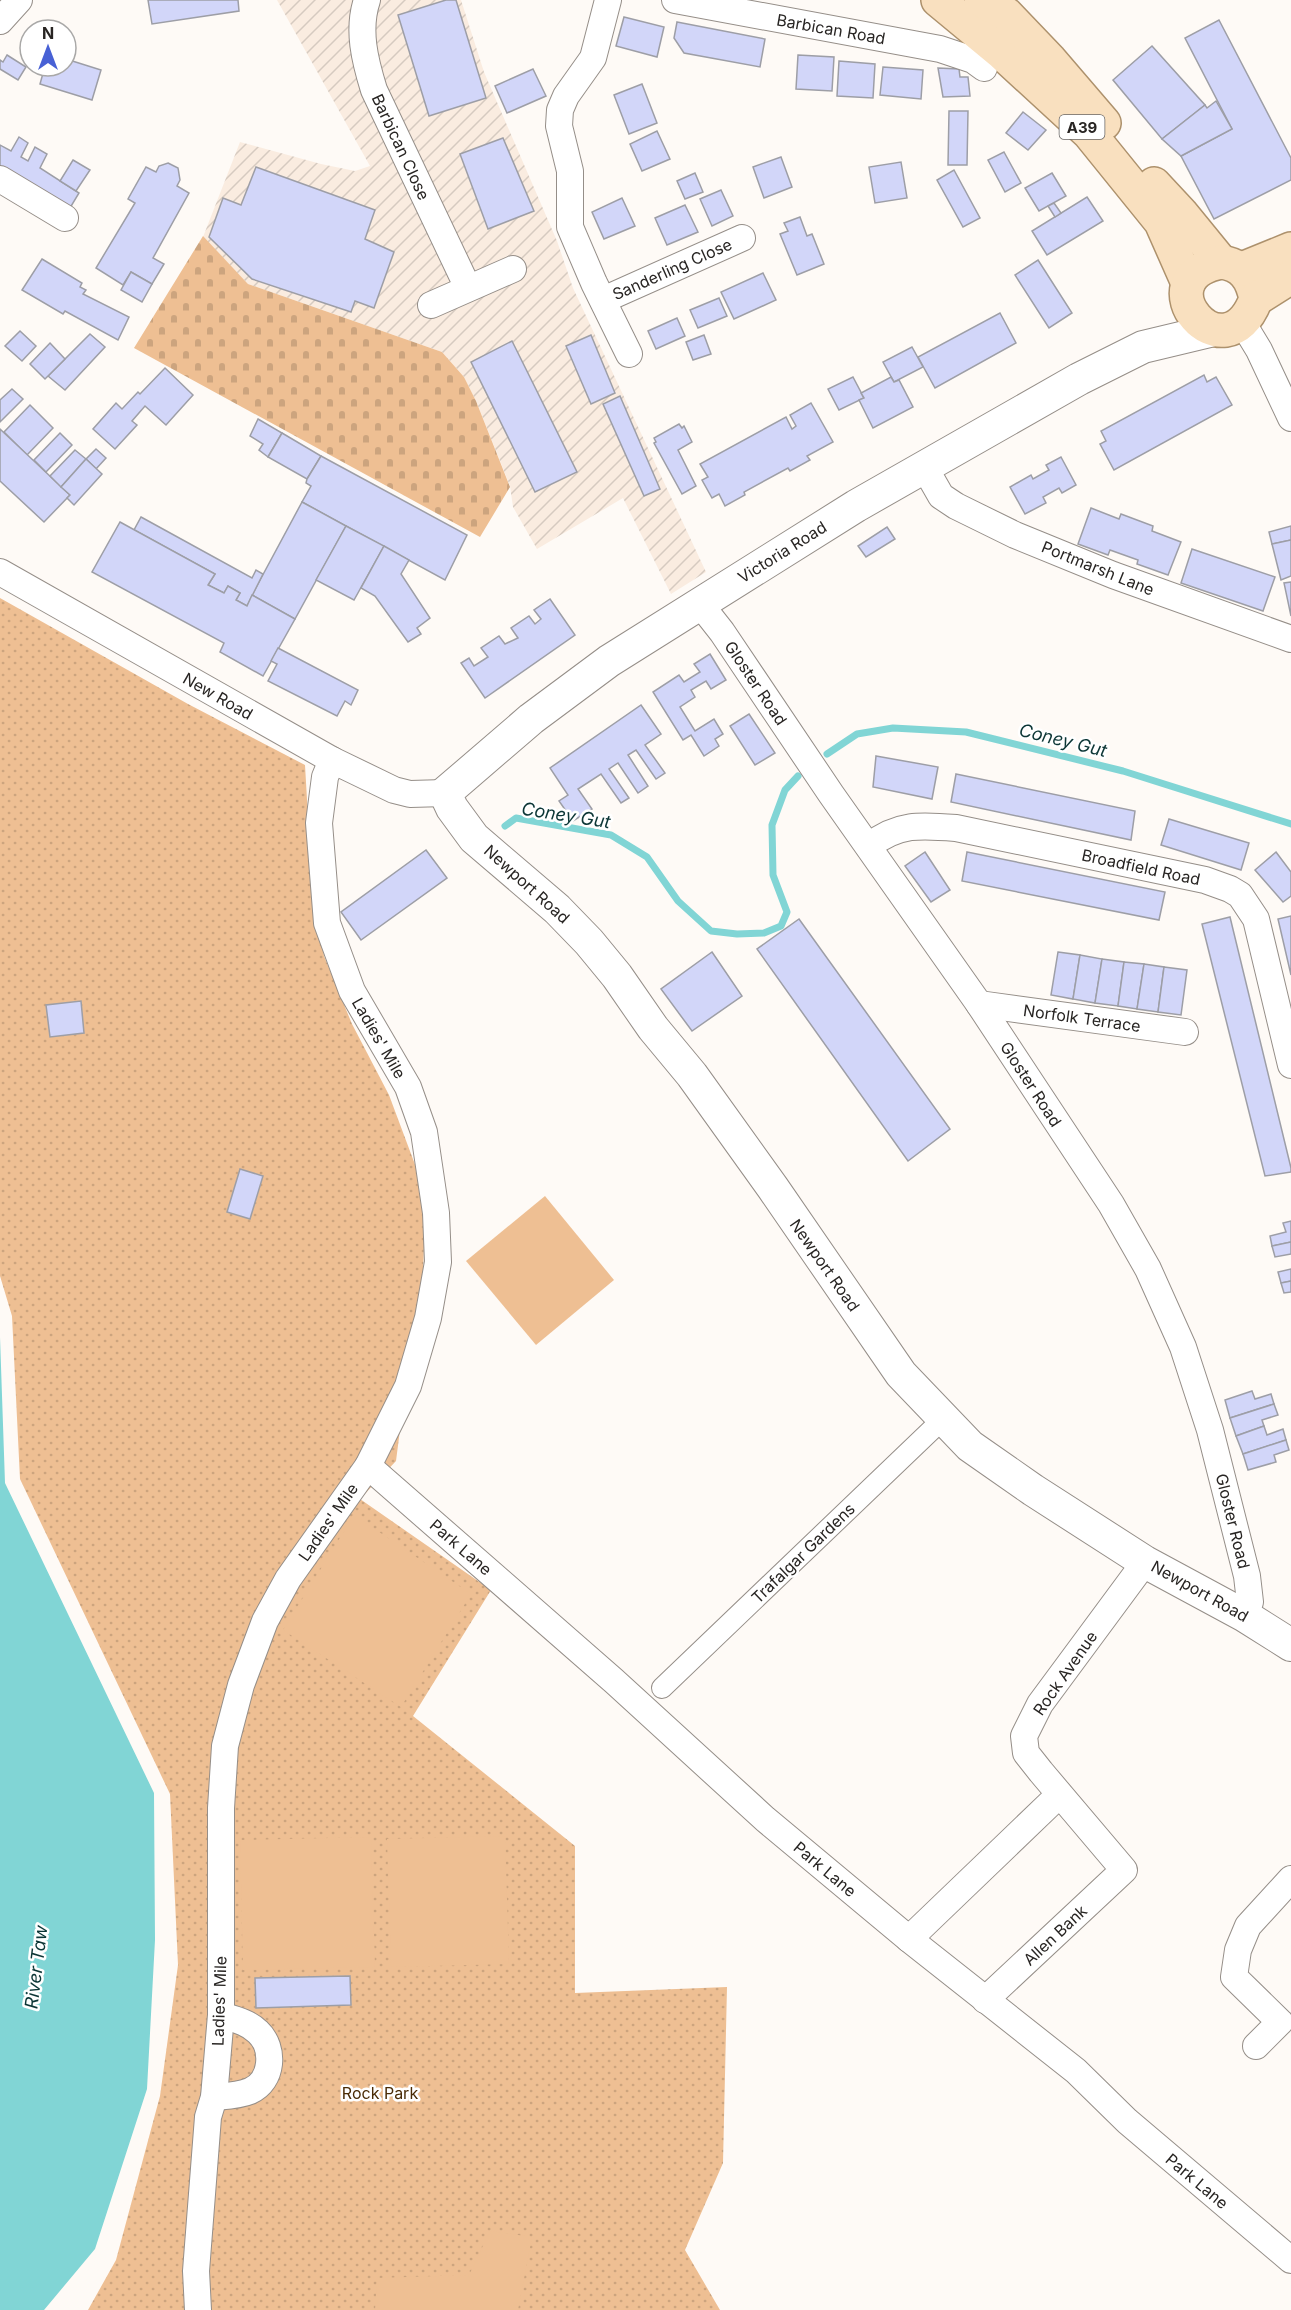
<svg xmlns="http://www.w3.org/2000/svg" width="1291" height="2310" viewBox="0 0 1291 2310" font-family="Inter,sans-serif">
<style>
.industrial{fill:url(#industrial-furrows)}
.grass{fill:url(#grass-dots)}
.cemetery{fill:url(#cemetery-stones)}
.pitch{fill:#eebf93}
.water{fill:#81d5d5}
.lines{fill:none;stroke-linecap:round;stroke-linejoin:round}
.stream{stroke:#81d5d5;stroke-width:7}
.building{fill:#d2d6f9;stroke:#9d9ea6;stroke-width:1.5}
.pedestrian-casing{stroke:#958e88;stroke-width:22}
.minor-casing{stroke:#958e88;stroke-width:28}
.tertiary-casing{stroke:#958e88;stroke-width:34}
.primary-casing{stroke:#ad916c;stroke-width:36}
.pedestrian{stroke:#fff;stroke-width:20}
.minor{stroke:#fff;stroke-width:26}
.tertiary{stroke:#fff;stroke-width:32}
.primary{stroke:#f9e0bf;stroke-width:33}
.labels{text-anchor:middle;dominant-baseline:central;stroke-width:5;stroke-linejoin:round;paint-order:stroke}
.shield{fill:#fff;stroke:#686665;stroke-width:1.5}
.shield-label{font-size:15px;font-weight:bold;fill:#282523}
.street-label{font-size:16px;fill:#282523;stroke:#fff}
.park-label{font-size:16px;fill:#4a2b05;stroke:#fff}
.water-label{font-size:18px;font-style:italic;fill:#0c3636;stroke:#fff}
</style>
<defs>
<pattern id="industrial-furrows" width="10" height="10" patternUnits="userSpaceOnUse" patternTransform="scale(1.5)"><rect width="10" height="10" fill="#faece0"/><path d="M-1 1l2-2M0 10L10 0M9 11l2-2" fill="none" stroke="#d6cac0"/></pattern>
<pattern id="grass-dots" width="8" height="8" patternUnits="userSpaceOnUse" patternTransform="scale(1.5)"><rect width="8" height="8" fill="#eebf93"/><path d="M2 2h.1M6 6h.1" fill="none" stroke="#cca47e" stroke-width="1.8" stroke-linecap="round"/></pattern>
<pattern id="cemetery-stones" width="16" height="16" patternUnits="userSpaceOnUse" patternTransform="scale(1.5)"><rect width="16" height="16" fill="#eebf93"/><path d="M2 7V4a2 2 0 0 1 4 0v3zM10 15v-3a2 2 0 0 1 4 0v3z" fill="#cca47e"/></pattern>
</defs>
<rect width="100%" height="100%" fill="#fefaf6"/>
<path class="industrial" d="M277 0H461L484 72 557 241 573 288 706 572 671 594 623 498 537 549 513 507 510 486 476 401 464 377 442 352 248 284 203 237 240 142 321 164 355 171 370 166Z"/>
<path class="grass" d="M0 598 188 704 305 765 310 851 324 956 352 1024 389 1095 426 1194 422 1300 406 1383 396 1461 360 1499 491 1590 413 1716 575 1846V1993L727 1987 723 2163 685 2250 720 2310H88L116 2260 160 2096 178 1965 170 1794 20 1479 12 1316 0 1276Z"/>
<path class="cemetery" d="M203 236 248 284 442 352 464 377 476 401 510 487 480 537 134 348Z"/>
<g class="pitch">
<path d="M545 1196 614 1280 536 1345 466 1261Z"/>
<path d="M354 1515 471 1594 401 1707 283 1630Z"/>
<path d="M505 1836 509 1964 391 1967 387 1839Z"/>
<path d="M371 1837 375 1967 243 1970 240 1840Z"/>
<path d="M490 2231 532 2237 518 2310H375L377 2278 469 2275Z"/>
</g>
<path class="water" d="M0 1337 5 1483 154 1793 155 1940 147 2089 95 2249 44 2310H0Z"/>
<g class="lines">
<g class="stream">
<path d="M827 754 857 734 893 728 966 732 1123 771 1291 824"/>
<path d="M505 826 516 818 611 835 647 857 678 901 711 931 737 934 764 933 781 926 787 912 773 875 772 825 785 790 798 776"/>
</g>
</g>
<g class="building">
<path d="M148 0H238L239 11 152 24Z"/>
<path d="M446 0H456L486 98 429 116 398 15Z"/>
<path d="M624 17 664 27 657 57 616 46Z"/>
<path d="M1219 20 1291 158V180L1214 219 1181 156 1232 129 1185 38Z"/>
<path d="M677 22 765 39 760 67 684 53 674 38Z"/>
<path d="M1152 46 1205 105 1162 139 1113 80Z"/>
<path d="M7 55 26 67 18 80 0 69V60L3 62Z"/>
<path d="M798 55 834 57 832 91 796 89Z"/>
<path d="M66 59 101 70 92 100 40 84 45 66H66Z"/>
<path d="M839 61 875 64 873 98 837 96Z"/>
<path d="M883 67 923 70 921 99 880 95Z"/>
<path d="M938 68 959 69 960 77H968L970 96 943 97Z"/>
<path d="M533 69 546 96 507 113 495 86Z"/>
<path d="M642 84 657 123 629 134 614 95Z"/>
<path d="M1216 101 1232 129 1181 156 1162 139 1205 105 1207 108Z"/>
<path d="M949 111H968L967 165H948Z"/>
<path d="M1023 112 1046 130 1028 150 1006 133Z"/>
<path d="M657 131 670 159 642 171 630 144Z"/>
<path d="M19 137 28 143 21 157 28 161 35 147 47 154 40 168 79 193 67 213 0 172V145L11 151Z"/>
<path d="M503 138 534 211 488 229 460 154Z"/>
<path d="M1004 152 1021 183 1005 192 988 160Z"/>
<path d="M781 157 792 187 764 198 753 167Z"/>
<path d="M73 160 90 170 76 191 60 181Z"/>
<path d="M901 162 907 198 875 203 869 167Z"/>
<path d="M168 163 178 168 180 180 177 186 189 193 153 258 164 264 152 284 131 272 123 285 96 268 135 203 128 199 146 167 156 172 159 166Z"/>
<path d="M256 167 375 210 365 239 394 252 374 308 355 301 351 312 252 279 209 237 223 198 241 205Z"/>
<path d="M954 170 980 218 963 227 937 180Z"/>
<path d="M695 173 703 192 685 199 677 181Z"/>
<path d="M1052 173 1066 196 1039 211 1025 188Z"/>
<path d="M721 190 733 216 712 226 700 199Z"/>
<path d="M1087 197 1103 221 1047 255 1032 231Z"/>
<path d="M622 198 635 226 604 239 592 212Z"/>
<path d="M1054 203 1061 213 1055 217 1048 206Z"/>
<path d="M685 205 698 232 667 245 655 218Z"/>
<path d="M800 217 807 236 812 234 824 264 797 275 780 234 788 231 784 223Z"/>
<path d="M42 259 82 283 80 287 86 290 83 294 129 317 118 340 65 311 63 314 22 290Z"/>
<path d="M1038 260 1072 313 1049 328 1015 275Z"/>
<path d="M131 272 152 284 142 302 121 290Z"/>
<path d="M763 273 776 300 734 319 721 292Z"/>
<path d="M719 298 727 316 698 328 690 310Z"/>
<path d="M1000 313 1016 343 935 388 918 357Z"/>
<path d="M677 318 685 336 656 349 648 331Z"/>
<path d="M20 331 36 346 22 361 5 346Z"/>
<path d="M90 334 105 347 65 390 48 376Z"/>
<path d="M591 335 615 393 591 404 566 346Z"/>
<path d="M704 335 711 354 693 360 686 342Z"/>
<path d="M512 341 577 472 535 492 471 362Z"/>
<path d="M50 343 65 359 45 379 30 364Z"/>
<path d="M912 347 923 367 894 382 883 362Z"/>
<path d="M165 368 193 395 166 425 145 406 132 421 137 425 115 449 93 429 116 403 122 409 138 392 140 394Z"/>
<path d="M1204 375 1207 382 1216 377 1232 405 1114 470 1100 444 1106 441 1101 431Z"/>
<path d="M853 377 864 398 839 410 828 389Z"/>
<path d="M891 377 894 382 899 380 913 407 873 428 859 400 864 398 861 393Z"/>
<path d="M12 389 23 399 0 422V400Z"/>
<path d="M620 396 660 489 644 496 603 404Z"/>
<path d="M811 403 833 442 807 456 810 460 790 471 788 468 744 492 745 495 725 506 719 494 712 498 702 480 708 477 700 464 786 417 792 429 796 426 790 415Z"/>
<path d="M30 405 53 428 27 455 4 432Z"/>
<path d="M258 419 282 433 268 457 259 450 263 444 250 436Z"/>
<path d="M679 424 682 428 684 426 692 442 678 450 696 486 682 494 654 443 656 442 654 438Z"/>
<path d="M0 429 70 495 44 522 0 481Z"/>
<path d="M60 433 72 445 46 472 34 460Z"/>
<path d="M282 433 321 456 307 479 268 457Z"/>
<path d="M96 449 106 458 96 469 86 459Z"/>
<path d="M75 450 86 459 61 487 50 476Z"/>
<path d="M321 456 467 535 445 580 302 502 311 486 306 483 307 479Z"/>
<path d="M1061 457 1076 485 1062 493 1059 488 1043 497 1046 503 1025 514 1010 487 1031 475 1033 479 1049 470 1046 465Z"/>
<path d="M86 459 102 474 74 505 67 498 70 495 61 487Z"/>
<path d="M302 502 346 526 295 619 252 595Z"/>
<path d="M1091 508 1119 519 1121 514 1153 526 1152 531 1181 542 1168 575 1137 564 1138 560 1110 550 1108 555 1078 544Z"/>
<path d="M141 517 252 578 256 570 263 574 247 606 236 600 240 593 228 586 224 593 208 585 215 574 134 530Z"/>
<path d="M120 522 215 574 208 585 224 593 228 586 240 593 236 600 247 606 252 595 295 619 263 676 220 652 224 643 92 572Z"/>
<path d="M346 526 384 546 354 600 316 580Z"/>
<path d="M1291 526V540L1272 544 1269 532Z"/>
<path d="M887 527 895 539 866 557 858 546Z"/>
<path d="M1291 540V576L1281 580 1272 544Z"/>
<path d="M384 546 409 560 401 574 430 618 417 628 421 634 408 642 375 596 361 588Z"/>
<path d="M1192 549 1275 577 1263 611 1181 583Z"/>
<path d="M1291 582V616L1284 583Z"/>
<path d="M550 599 575 635 485 698 461 663 469 658 474 666 488 657 481 648 499 636 505 644 518 638 511 628 529 616 535 624 541 619 534 610Z"/>
<path d="M278 648 358 690 351 705 345 701 337 716 268 681 277 664 271 661Z"/>
<path d="M710 654 726 680 711 689 706 681 691 690 695 697 680 707 695 731 714 719 723 734 715 739 719 746 704 756 691 735 683 740 653 692 679 675 684 682 700 672 694 664Z"/>
<path d="M641 705 661 734 645 745 665 773 656 779 636 750 628 755 648 786 638 793 618 763 609 769 629 798 621 803 601 774 578 789 592 809 573 821 559 801 568 795 550 768Z"/>
<path d="M749 714 775 753 755 765 730 726Z"/>
<path d="M876 756 938 767 932 799 873 787Z"/>
<path d="M956 774 1135 811 1131 840 951 802Z"/>
<path d="M1169 819 1249 843 1241 870 1161 845Z"/>
<path d="M426 850 447 878 361 940 341 912Z"/>
<path d="M925 852 950 890 931 902 905 866Z"/>
<path d="M967 852 1165 892 1159 920 962 881Z"/>
<path d="M1276 852 1291 872V896L1283 902 1255 870Z"/>
<path d="M1291 916V975L1278 919Z"/>
<path d="M1230 917 1291 1168V1172L1265 1176 1202 924Z"/>
<path d="M799 919 950 1129 908 1161 757 949Z"/>
<path d="M712 952 742 996 692 1031 661 989Z"/>
<path d="M1058 952 1080 955 1073 999 1051 995Z"/>
<path d="M1080 955 1102 959 1095 1003 1073 999Z"/>
<path d="M1102 959 1124 962 1118 1006 1095 1003Z"/>
<path d="M1124 962 1144 964 1137 1009 1118 1006Z"/>
<path d="M1144 964 1164 967 1158 1012 1137 1009Z"/>
<path d="M1164 967 1187 970 1181 1015 1158 1012Z"/>
<path d="M81 1001 84 1033 50 1037 46 1005Z"/>
<path d="M240 1169 263 1176 250 1219 227 1212Z"/>
<path d="M1291 1221V1242L1272 1246 1270 1236 1286 1232 1283 1223Z"/>
<path d="M1291 1242V1254L1275 1257 1272 1246Z"/>
<path d="M1291 1269V1281L1281 1283 1278 1272Z"/>
<path d="M1291 1281V1292L1284 1293 1281 1283Z"/>
<path d="M1252 1391 1255 1399 1271 1394 1274 1404 1230 1418 1225 1400Z"/>
<path d="M1274 1404 1278 1415 1262 1420 1264 1426 1236 1436 1230 1418Z"/>
<path d="M1264 1426 1267 1435 1283 1429 1286 1440 1243 1454 1236 1436Z"/>
<path d="M1286 1440 1289 1450 1274 1455 1276 1462 1248 1470 1243 1454Z"/>
<path d="M350 1976 351 2005 256 2008 255 1978Z"/>
</g>
<g class="lines">
<g class="pedestrian-casing">
<path id="pedestrian" d="M662 1688 944 1418"/>
</g>
<g class="minor-casing">
<g id="minor">
<path d="M367 0C357 30 365 61 374 90L468 288"/>
<path d="M608 0 593 58 566 96 560 110 559 126 570 171V227L594 283 629 354"/>
<path d="M675 0 940 49 973 60 984 68"/>
<path d="M0 21 19 0"/>
<path d="M0 179 65 218"/>
<path d="M603 300 742 238"/>
<path d="M431 305 513 269"/>
<path d="M1242 322 1259 350 1291 418"/>
<path d="M925 468 941 496 956 506 1015 535 1113 575 1291 639"/>
<path d="M0 572 332 760 394 790 410 794 445 793"/>
<path d="M700 604 722 632 831 794 979 1004 1111 1204 1148 1269 1183 1347 1210 1430 1247 1576 1250 1602 1245 1616"/>
<path d="M869 846C898 823 921 825 956 828L1205 880 1230 889 1240 895 1256 919 1291 1065"/>
<path d="M979 1004 1185 1032"/>
<path d="M368 1466 614 1681 765 1819 909 1939 1076 2071 1127 2121 1291 2260"/>
<path d="M909 1939 1059 1795"/>
<path d="M985 2000 1124 1870 1041 1772 1026 1753 1024 1736 1040 1704 1145 1562"/>
<path d="M1256 2046 1280 2022 1234 1977 1238 1950 1248 1926 1291 1879"/>
<path d="M214 2097C226 2096 238 2096 250 2091 273 2081 275 2048 258 2032 248 2022 234 2019 221 2015"/>
<path d="M198 2310 196 2271 208 2117 214 2097 221 2015V1808L225 1746 241 1685 265 1621 288 1579 368 1466 408 1386 428 1318 438 1262 436 1213 424 1132 408 1087 352 991 327 923 319 823 325 777 332 760"/>
</g>
</g>
<g class="tertiary-casing">
<path id="tertiary" d="M1214 330 1143 347 1079 379 856 506 609 661 531 719 445 793 452 808 474 838 557 909 589 942 617 976 653 1028 692 1075 773 1188 901 1374 970 1446 1033 1490 1145 1562 1245 1616 1291 1645"/>
</g>
<g class="primary-casing">
<g id="primary">
<path d="M938 0 1002 53 1089 133 1161 222 1188 283"/>
<path d="M981 0 1006 14 1050 60 1104 123"/>
<path d="M1154 184 1181 213 1221 262"/>
<path d="M1221 262C1243 265 1252 278 1256 299 1224 381 1139 278 1221 262Z"/>
<path d="M1242 269 1291 249"/>
<path d="M1256 299 1291 277"/>
</g>
</g>
<use href="#pedestrian" class="pedestrian"/>
<use href="#minor" class="minor"/>
<use href="#tertiary" class="tertiary"/>
<use href="#primary" class="primary"/>
</g>
<g class="labels">
<rect class="shield" x="1059.5" y="115" width="45" height="24" rx="4.5"/>
<g class="shield-label">
<text x="1082" y="127">A39</text>
</g>
<g class="street-label">
<text transform="translate(831 29) rotate(10)">Barbican Road</text>
<text transform="translate(401 147) rotate(65)">Barbican Close</text>
<text transform="translate(672 269) rotate(-24)">Sanderling Close</text>
<text transform="translate(782 552) rotate(-32)">Victoria Road</text>
<text transform="translate(1098 568) rotate(22)">Portmarsh Lane</text>
<text transform="translate(756 683) rotate(56)">Gloster Road</text>
<text transform="translate(218 696) rotate(30)">New Road</text>
<text transform="translate(1141 867) rotate(12)">Broadfield Road</text>
<text transform="translate(527 884) rotate(42)">Newport Road</text>
<text transform="translate(1082 1018) rotate(8)">Norfolk Terrace</text>
<text transform="translate(379 1038) rotate(60)">Ladies' Mile</text>
<text transform="translate(1031 1084) rotate(57)">Gloster Road</text>
<text transform="translate(825 1265) rotate(55)">Newport Road</text>
<text transform="translate(1233 1521) rotate(76)">Gloster Road</text>
<text transform="translate(328 1522) rotate(-55)">Ladies' Mile</text>
<text transform="translate(461 1547) rotate(41)">Park Lane</text>
<text transform="translate(803 1553) rotate(-44)">Trafalgar Gardens</text>
<text transform="translate(1200 1591) rotate(29)">Newport Road</text>
<text transform="translate(1065 1673) rotate(-55)">Rock Avenue</text>
<text transform="translate(825 1869) rotate(40)">Park Lane</text>
<text transform="translate(1055 1935) rotate(-43)">Allen Bank</text>
<text transform="translate(219 2001) rotate(-88)">Ladies' Mile</text>
<text transform="translate(1197 2181) rotate(40)">Park Lane</text>
</g>
<g class="park-label">
<text x="380" y="2093">Rock Park</text>
</g>
<g class="water-label">
<text transform="translate(1063 740) rotate(14)">Coney Gut</text>
<text transform="translate(566 815) rotate(9)">Coney Gut</text>
<text transform="translate(36 1967) rotate(-83)">River Taw</text>
</g>
</g>
<g transform="translate(48 48)"><circle r="28" fill="#ffffff" stroke="#a9a8a7" stroke-width="1.5"/>
<path d="M0-4.5L10 22L0 15L-10 22Z" fill="#4861d5"/>
<text y="-9" font-size="16" font-weight="bold" text-anchor="middle" fill="#282523">N</text>
</g>
</svg>
